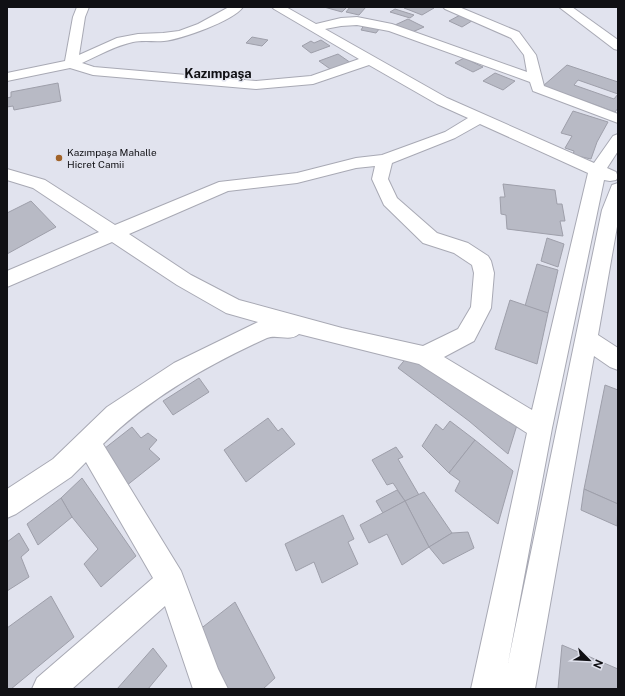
<svg xmlns="http://www.w3.org/2000/svg" width="625" height="696" viewBox="0 0 625 696" font-family="'Public Sans',sans-serif">
<style>
.building{fill:#b8bac5;stroke:#9e9faa;fill-rule:evenodd}
.lines{fill:none;stroke-linecap:round;stroke-linejoin:round}
.minor-casing{stroke:#a8a9b4;stroke-width:2}
.minor{fill:#fff;fill-rule:evenodd}
.poi-dot{fill:#a16329;stroke:#e1e3ee;stroke-width:1.5}
.labels{text-anchor:middle;dominant-baseline:central;stroke-width:3;stroke-linejoin:round;paint-order:stroke}
.far-poi-label{font-size:10px;fill:#101014;stroke:#e1e3ee;text-anchor:start}
.far-district-label{font-size:13px;font-weight:bold;fill:#101014;stroke:#e1e3ee}
</style>
<rect width="100%" height="100%" fill="#e1e3ee"/>
<g class="building">
<path d="M324 7H347L342 12Z"/>
<path d="M350 7H366L359 15 346 12Z"/>
<path d="M406 7H432L434 8 422 15 404 8Z"/>
<path d="M395 9 414 15 410 18 390 12Z"/>
<path d="M462 14 475 19 462 27 449 21Z"/>
<path d="M408 19 424 27 410 33 395 25Z"/>
<path d="M364 25 380 28 376 33 361 30Z"/>
<path d="M252 37 268 40 262 46 246 43Z"/>
<path d="M321 40 330 46 311 53 302 46 311 41 314 43Z"/>
<path d="M338 54 351 63 333 71 319 61Z"/>
<path d="M464 58 483 67 473 72 455 63Z"/>
<path d="M567 65 618 82V108L615 112 543 86ZM578 80 618 94 614 99 574 85Z"/>
<path d="M495 73 515 81 503 90 483 81Z"/>
<path d="M58 83 61 101 14 110 13 106 7 107V98L11 97V92Z"/>
<path d="M573 111 608 122 597 142 591 159 573 155 574 151 565 148 572 136 561 133Z"/>
<path d="M503 184 555 190 557 204H562L565 221H560L563 236 507 229 506 215 501 214 500 197H505Z"/>
<path d="M31 201 56 227 7 254V213Z"/>
<path d="M547 238 564 244 558 267 541 261Z"/>
<path d="M537 264 558 270 548 313 525 306Z"/>
<path d="M510 300 548 313 537 364 495 349Z"/>
<path d="M408 356 517 425 508 454 469 421 398 368Z"/>
<path d="M199 378 209 392 173 415 163 401Z"/>
<path d="M605 385 618 390V504L584 489Z"/>
<path d="M268 418 278 431 282 428 295 444 246 482 224 450Z"/>
<path d="M450 421 475 440 449 473 422 446 436 424 443 430Z"/>
<path d="M132 427 141 438 148 433 157 440 149 449 160 459 126 486 100 452Z"/>
<path d="M475 440 513 471 498 524 455 491 460 481 449 473Z"/>
<path d="M396 447 403 457 398 459 419 495 405 501 393 483 387 485 372 460Z"/>
<path d="M82 478 136 556 101 587 84 564 98 549 72 517 61 498Z"/>
<path d="M584 489 618 504 617 526 581 510Z"/>
<path d="M397 490 405 501 383 513 376 501Z"/>
<path d="M424 492 452 533 429 547 405 501Z"/>
<path d="M61 498 72 517 38 545 27 524Z"/>
<path d="M405 501 429 547 402 565 387 534 369 543 360 525Z"/>
<path d="M343 515 354 539 348 542 358 564 322 583 314 562 296 571 285 544Z"/>
<path d="M468 532 474 548 443 564 429 547 452 533Z"/>
<path d="M19 533 29 550 21 557 29 577 7 591V542Z"/>
<path d="M51 596 74 637 11 689H7V628Z"/>
<path d="M235 602 275 678 263 689H228L199 630Z"/>
<path d="M562 645 618 669V689H558Z"/>
<path d="M153 648 167 666 148 689H117Z"/>
</g>
<g class="lines">
<g class="minor-casing">
<g id="minor">
<path d="M77 7H89L85 17 79 55 117 38 138 34 163 33 179 31 198 24 229 7H243C233 21 182 39 164 41 154 42 144 40 133 42 115 46 99 55 82 63L94 67 256 81 311 76 359 59 274 9 272 7H286L316 24 341 18 357 17 392 24 527 72 524 55 511 38 445 9 443 7H459L519 32 536 55 544 86 618 114V123L533 91 530 82 389 31 357 25 341 26 325 29 447 98 594 163 613 136 618 134V151L607 168 616 172 618 177 616 180 610 181 604 180 552 428 508 663 602 210 612 185 618 183V221L598 335 618 348V370L610 367 594 356 535 689H471L527 433 419 364 299 334C290 342 277 334 267 338 208 365 149 398 103 444L181 571 218 669 228 689H193L165 606 72 689H32L37 678 153 578 86 462 71 477 16 514 7 518V489L53 459 107 407 174 363 258 322 226 313 177 285 112 242 7 287V271L99 232 33 188 7 180V169L45 180 115 225 219 182 297 173 356 158 382 155 445 132 468 118 437 104 369 65 313 84 256 89 93 75 70 68 7 81V73L65 61 73 17ZM480 124 588 173 532 410 444 357 474 341 491 308 494 273 491 261 488 256 468 243 437 233 397 198 388 179 392 163 455 138ZM375 166 372 179 384 205 423 243 454 253 472 265 474 273 471 307 458 329 423 346 342 328 239 300 191 275 129 234 228 191 297 183 356 168Z"/>
<path d="M559 7H572L618 40V50L614 49Z"/>
</g>
</g>
<use href="#minor" class="minor"/>
</g>
<circle class="poi-dot" cx="59" cy="158" r="4"/>
<g class="labels">
<g class="far-poi-label">
<text x="67" y="152">Kazımpaşa Mahalle<tspan x="67" dy="12">Hicret Camii</tspan></text>
</g>
<g class="far-district-label">
<text x="218" y="73">Kazımpaşa</text>
</g>
</g>
<rect width="625" height="696" fill="none" stroke="#101014" stroke-width="16"/>
<g transform="translate(589 660) rotate(114)" stroke="#e1e3ee" stroke-width="3" paint-order="stroke">
<path d="M0-3L7 15L0 10L-7 15Z" fill="#101014"/>
<text y="-6" font-size="11" font-weight="bold" text-anchor="middle" fill="#101014">N</text>
</g>
</svg>
